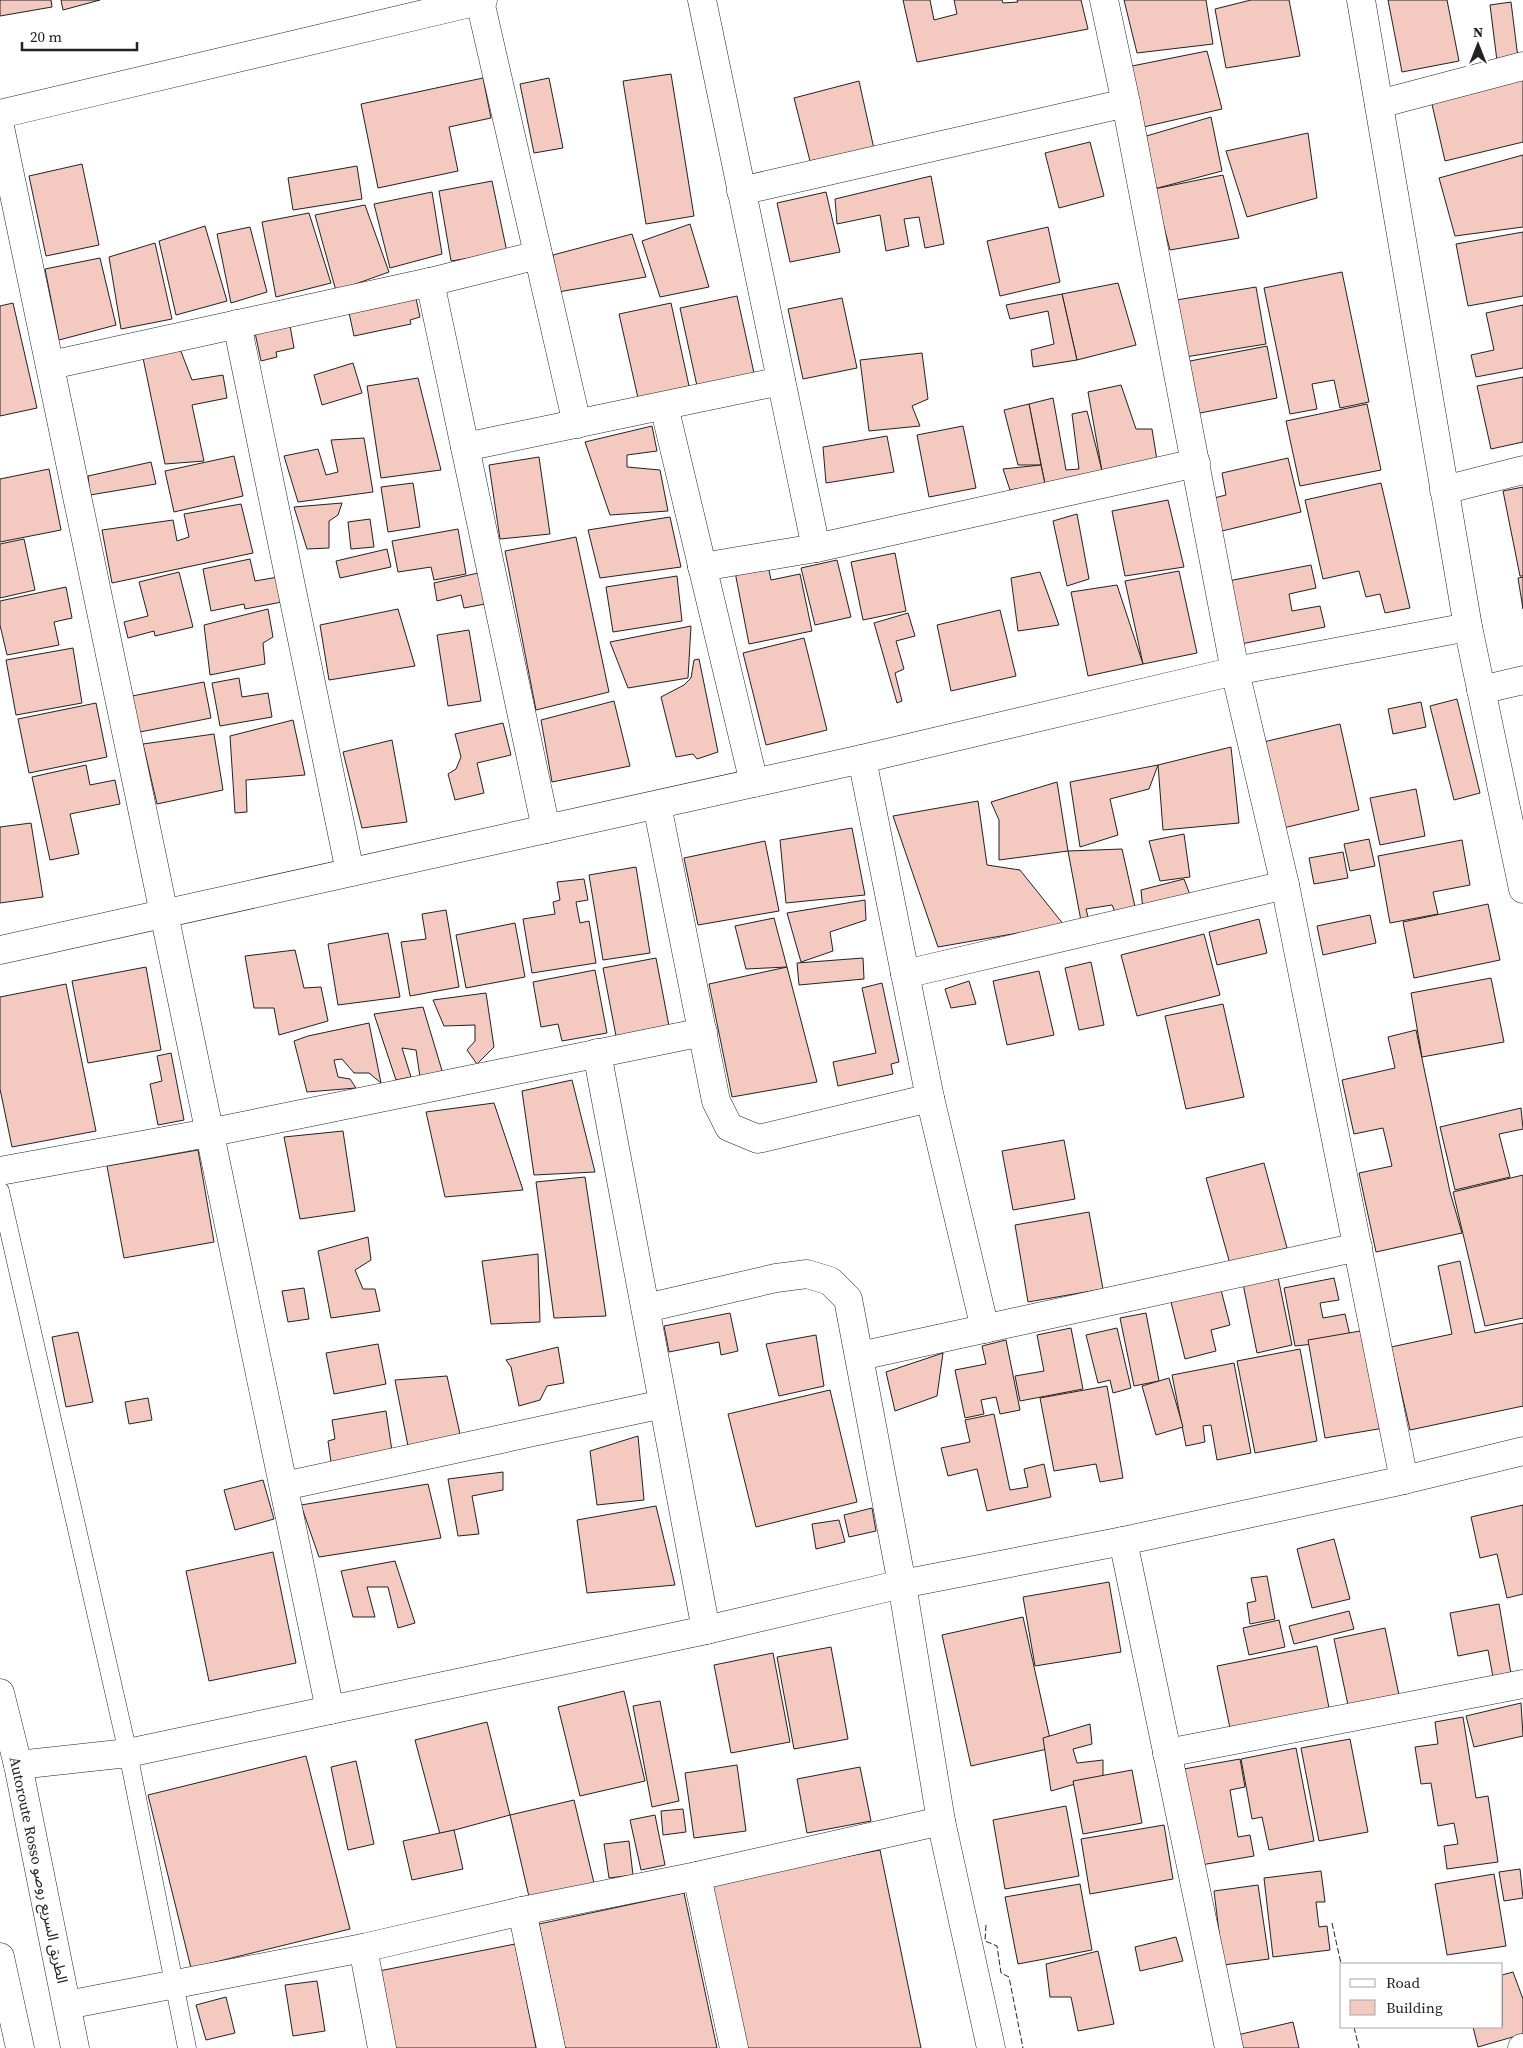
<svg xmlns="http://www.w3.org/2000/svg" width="1523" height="2048" viewBox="0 0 1523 2048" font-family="'Source Serif 4','Noto Sans Arabic',serif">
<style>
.building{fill:#f3c9c0;stroke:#222}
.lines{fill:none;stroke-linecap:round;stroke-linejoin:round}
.lane-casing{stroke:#222;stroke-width:19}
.street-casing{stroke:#222;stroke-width:29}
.highway-casing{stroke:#222;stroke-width:29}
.lane{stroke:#fff;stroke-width:18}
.street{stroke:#fff;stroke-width:28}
.highway{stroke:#fff;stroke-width:28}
.fence{stroke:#222;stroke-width:1;stroke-dasharray:6 2.5;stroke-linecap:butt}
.labels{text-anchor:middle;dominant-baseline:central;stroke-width:4;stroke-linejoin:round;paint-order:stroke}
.street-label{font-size:15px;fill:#222;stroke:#fff}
</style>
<rect width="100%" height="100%" fill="#fff"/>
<g class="building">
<path d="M0 0H51L52 7 0 16Z"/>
<path d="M61 0H100L63 10Z"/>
<path d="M903 0H930L934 20 957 14 954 0H1002L1003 3 1018 2 1017 0H1081L1088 29 917 62Z"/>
<path d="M1124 0H1206L1213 44 1137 53Z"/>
<path d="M1251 0H1289L1300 56 1226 68 1215 9Z"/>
<path d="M1388 0H1447L1459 61 1402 72Z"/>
<path d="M1511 2 1518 58 1497 61 1490 5Z"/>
<path d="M1207 51 1222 109 1139 128 1127 67Z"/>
<path d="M1523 72V142L1445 161 1431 100Z"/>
<path d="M671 74 694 216 646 224 623 81Z"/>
<path d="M483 78 491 118 449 127 458 171 378 188 361 104Z"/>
<path d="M549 78 563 148 534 153 520 84Z"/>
<path d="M859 81 874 149 810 161 794 98Z"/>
<path d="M1211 117 1222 171 1154 189 1143 137Z"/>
<path d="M1308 133 1317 198 1247 217 1226 151Z"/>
<path d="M1090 142 1104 196 1059 208 1045 153Z"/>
<path d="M1523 155V227L1455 236 1439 178Z"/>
<path d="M82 164 99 245 46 256 29 176Z"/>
<path d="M357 166 362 199 293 210 288 178Z"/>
<path d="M1223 175 1239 238 1170 250 1154 189Z"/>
<path d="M931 176 944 244 925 248 919 217 904 219 909 246 886 251 880 215 837 224 835 199Z"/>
<path d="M492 181 507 252 451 261 439 191Z"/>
<path d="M432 192 442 254 390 268 374 204Z"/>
<path d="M826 192 840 252 790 262 777 203Z"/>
<path d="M365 205 389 272 336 291 315 215Z"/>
<path d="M309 213 331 283 276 297 262 222Z"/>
<path d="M690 224 709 287 660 297 642 241Z"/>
<path d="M205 226 227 301 176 315 159 241Z"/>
<path d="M250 227 267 292 231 303 217 234Z"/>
<path d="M1048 227 1060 282 1000 296 987 241Z"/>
<path d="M1523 232V296L1468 306 1456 244Z"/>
<path d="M632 234 646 277 558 292 553 255Z"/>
<path d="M155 243 172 319 121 329 109 257Z"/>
<path d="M100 258 116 325 59 340 45 269Z"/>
<path d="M1342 272 1369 402 1340 408 1334 380 1312 384 1317 409 1290 414 1264 288Z"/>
<path d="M1118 283 1136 345 1077 360 1062 294Z"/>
<path d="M1256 287 1266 344 1179 358 1170 301Z"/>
<path d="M415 294 420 317 410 320 411 324 354 336 348 308Z"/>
<path d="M1062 294 1077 360 1033 367 1031 350 1054 344 1048 311 1010 319 1006 305Z"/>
<path d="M737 296 754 373 697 386 680 308Z"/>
<path d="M842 298 857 368 803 379 788 309Z"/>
<path d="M13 303 37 408 0 416V306Z"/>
<path d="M671 303 689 386 638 398 619 314Z"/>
<path d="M1523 305V368L1476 377 1471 355 1494 350 1486 313Z"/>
<path d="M289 320 294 348 276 352 277 357 261 361 254 328Z"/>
<path d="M1267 346 1277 398 1195 414 1185 362Z"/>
<path d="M180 349 192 380 223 375 227 398 192 405 204 461 165 464 143 358Z"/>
<path d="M922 353 928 399 912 406 920 426 869 431 860 360Z"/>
<path d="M353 363 362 393 322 405 314 375Z"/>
<path d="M1523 377V442L1491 449 1477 386Z"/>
<path d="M418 378 441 470 381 478 367 386Z"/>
<path d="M1121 385 1136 429H1152L1157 460 1102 471 1088 392Z"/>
<path d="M1053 398 1066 470 1079 469 1072 414 1087 411 1102 471 1045 484 1029 404Z"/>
<path d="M1029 404 1041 465H1018L1004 410Z"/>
<path d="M1367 404 1381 470 1300 486 1286 421Z"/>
<path d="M652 426 657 451 627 455V467L660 470 668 511 610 515 585 442Z"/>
<path d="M963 426 976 488 929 497 917 435Z"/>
<path d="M887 436 894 472 826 483 823 447Z"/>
<path d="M364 438 373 492 298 502 284 456 318 449 326 475 338 472 331 440Z"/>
<path d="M234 456 243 496 174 512 165 471Z"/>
<path d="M539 457 550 534 500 539 489 465Z"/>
<path d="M1288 458 1301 512 1222 531 1214 498 1226 495 1222 473Z"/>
<path d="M151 462 156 484 90 495 88 476Z"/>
<path d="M1041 465 1045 484 1010 490 1003 469Z"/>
<path d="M49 469 61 530 0 542V479Z"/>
<path d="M413 483 420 527 388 532 381 487Z"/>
<path d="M1381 483 1410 608 1385 613 1380 594 1366 597 1359 571 1323 579 1305 500Z"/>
<path d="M1523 487V576H1520L1503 491Z"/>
<path d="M1168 500 1184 567 1125 576 1112 511Z"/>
<path d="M342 503 338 515 329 521V548L307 549 294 507Z"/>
<path d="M241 504 253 553 112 583 102 530 173 520 177 541 189 537 184 514Z"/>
<path d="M1077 514 1089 579 1067 586 1053 521Z"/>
<path d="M670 517 681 567 600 578 588 530Z"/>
<path d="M370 519 374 547 351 549 348 522Z"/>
<path d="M458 529 466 574 434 580 431 567 398 572 392 541Z"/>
<path d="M576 537 609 692 536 710 505 551Z"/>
<path d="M24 539 35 590 0 598V544Z"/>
<path d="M387 549 391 567 340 578 336 561Z"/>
<path d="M895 553 906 611 863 620 851 562Z"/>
<path d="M250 559 255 581 278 577 282 602 245 609 244 604 211 611 203 569Z"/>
<path d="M837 560 851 617 815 625 801 568Z"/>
<path d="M768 565 771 580 800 574 812 631 749 644 735 572Z"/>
<path d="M1311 565 1316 588 1289 594 1292 611 1320 606 1325 627 1241 644 1228 581Z"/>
<path d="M1179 571 1197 653 1143 664 1125 581Z"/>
<path d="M179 572 193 627 155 636 154 631 128 638 124 622 148 616 139 582Z"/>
<path d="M1040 572 1059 625 1018 631 1011 578Z"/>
<path d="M478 573 485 604 464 608 461 595 437 601 434 583Z"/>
<path d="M677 576 682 621 613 632 606 587Z"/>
<path d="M1523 577V609L1518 578Z"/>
<path d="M1117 585 1143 664 1088 676 1071 592Z"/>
<path d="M66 587 72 618 54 622 59 645 7 655 0 625V601Z"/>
<path d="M268 609 273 637 263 643 265 664 210 675 204 625Z"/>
<path d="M398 609 415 666 329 680 320 625Z"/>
<path d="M1000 610 1016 676 951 691 937 625Z"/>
<path d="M908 613 915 636 896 641 904 669 895 673 902 701 897 703 874 623Z"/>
<path d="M691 626 688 678 628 688 610 642Z"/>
<path d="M469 630 481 701 448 706 437 635Z"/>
<path d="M804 638 827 730 766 745 743 653Z"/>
<path d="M73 648 82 703 16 715 6 660Z"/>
<path d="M699 659 718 752 697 759 693 754 676 757 661 697 684 685 691 678 694 660Z"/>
<path d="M239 678 242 697 268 693 272 717 220 726 212 683Z"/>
<path d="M204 682 211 718 140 732 132 696Z"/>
<path d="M1457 699 1480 793 1454 800 1430 706Z"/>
<path d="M614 701 630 766 552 782 541 720Z"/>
<path d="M1421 702 1426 727 1393 734 1388 709Z"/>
<path d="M96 703 107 757 29 773 18 719Z"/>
<path d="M293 720 305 775 246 780 247 812 235 813 230 736Z"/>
<path d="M503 723 511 755 477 763 484 793 455 800 448 774 456 769 461 757 455 734Z"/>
<path d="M1340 724 1359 810 1279 829 1259 743Z"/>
<path d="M214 734 223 790 157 804 143 744Z"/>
<path d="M392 740 407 822 362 828 343 752Z"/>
<path d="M1231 747 1239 823 1163 830 1158 765Z"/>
<path d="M86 765 90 785 115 780 120 804 70 814 79 854 50 860 32 777Z"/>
<path d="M1158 765 1149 789 1110 799 1118 835 1080 847 1070 782Z"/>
<path d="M1057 782 1068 851 999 860V820L991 802Z"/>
<path d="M1416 789 1425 836 1380 845 1370 798Z"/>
<path d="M978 801 987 865 1020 870 1064 925 938 947 893 816Z"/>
<path d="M31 823 43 897 0 903V827Z"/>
<path d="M852 828 865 895 786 903 780 840Z"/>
<path d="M1184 834 1190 877 1160 881 1149 841Z"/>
<path d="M1369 839 1375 866 1350 871 1344 844Z"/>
<path d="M1462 840 1470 885 1433 892 1438 914 1390 923 1378 856Z"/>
<path d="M765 841 779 911 698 925 684 858Z"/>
<path d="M1122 849 1136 911 1116 914 1112 905 1086 909 1089 921H1081L1068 851Z"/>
<path d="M1343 852 1348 878 1314 884 1309 858Z"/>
<path d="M636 867 650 953 603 960 589 875Z"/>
<path d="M584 879 588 900 576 902 580 923 589 921 596 963 532 973 523 919 555 914 553 902 560 900 557 882Z"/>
<path d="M1184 879 1192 900 1143 911 1141 890Z"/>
<path d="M865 900 866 920 830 932 833 951 801 962 787 913Z"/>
<path d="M1488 904 1500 960 1414 978 1403 922Z"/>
<path d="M446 910 459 987 410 996 401 942 426 939 422 914Z"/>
<path d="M1370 915 1376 943 1323 955 1317 926Z"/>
<path d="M774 918 787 967 746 969 735 926Z"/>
<path d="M1259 919 1267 953 1217 965 1209 932Z"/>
<path d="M515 923 525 977 466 988 456 935Z"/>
<path d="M388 933 400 997 338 1005 328 944Z"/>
<path d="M1204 934 1220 995 1137 1016 1121 955Z"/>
<path d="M295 950 304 988 321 987 328 1021 279 1035 274 1008H254L245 956Z"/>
<path d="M656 958 669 1026 616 1036 603 968Z"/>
<path d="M863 958 864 979 799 985 797 963Z"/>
<path d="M1091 962 1104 1025 1079 1030 1065 968Z"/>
<path d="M146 967 161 1050 88 1063 72 981Z"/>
<path d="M787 967 817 1082 732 1097 709 984Z"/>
<path d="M595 970 607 1033 562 1041 558 1024 541 1027 533 982Z"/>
<path d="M1039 971 1054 1035 1007 1045 993 981Z"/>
<path d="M1491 978 1504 1042 1422 1057 1411 993Z"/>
<path d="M969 981 976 1004 951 1008 945 989Z"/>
<path d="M882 983 899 1062 891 1064 893 1074 838 1086 833 1062 876 1053 862 988Z"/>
<path d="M66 984 96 1131 12 1147 0 1089V997Z"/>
<path d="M486 993 494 1047 477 1064 467 1050 475 1041V1025L444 1026 433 1000Z"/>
<path d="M1223 1004 1244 1097 1186 1109 1165 1016Z"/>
<path d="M423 1007 443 1074 420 1077 416 1050 402 1048 411 1077 396 1080 374 1014Z"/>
<path d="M369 1023 381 1083 369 1073H354L342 1059 334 1060 338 1077 350 1079 356 1088 307 1092 294 1041 308 1036Z"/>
<path d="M1416 1030 1450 1192 1462 1233 1376 1252 1359 1173 1392 1166 1383 1128 1354 1134 1342 1080 1395 1068 1388 1037Z"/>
<path d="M171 1053 184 1120 158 1125 150 1084 162 1081 157 1056Z"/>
<path d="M572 1080 595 1172 534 1175 522 1091Z"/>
<path d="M494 1103 523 1190 445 1197 426 1112Z"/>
<path d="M1521 1108 1523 1129 1499 1134 1510 1177 1455 1190 1440 1127Z"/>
<path d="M343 1131 355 1211 300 1219 284 1137Z"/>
<path d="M1064 1140 1075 1199 1013 1210 1002 1151Z"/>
<path d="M198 1150 214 1242 124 1258 107 1166Z"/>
<path d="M1264 1163 1287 1248 1230 1264 1206 1178Z"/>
<path d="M1523 1175V1318L1485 1326 1453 1192Z"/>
<path d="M585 1177 606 1316 554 1318 536 1182Z"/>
<path d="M1089 1212 1103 1289 1028 1302 1015 1225Z"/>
<path d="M368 1237 371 1260 355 1270 363 1289H375L380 1311 331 1318 318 1251Z"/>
<path d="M538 1254 540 1322 491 1324 482 1261Z"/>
<path d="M1460 1261 1475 1333 1523 1323V1406L1410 1430 1391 1347 1452 1334 1438 1266Z"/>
<path d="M1278 1277 1292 1345 1257 1353 1243 1284Z"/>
<path d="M1334 1278 1339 1300 1320 1303 1323 1318 1345 1314 1351 1340 1295 1346 1284 1288Z"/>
<path d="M304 1288 309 1319 288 1322 282 1291Z"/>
<path d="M1221 1290 1230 1325 1211 1330 1216 1351 1185 1359 1171 1302Z"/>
<path d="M730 1313 738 1351 721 1355 719 1342 669 1352 664 1326Z"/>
<path d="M1146 1313 1159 1381 1134 1386 1120 1318Z"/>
<path d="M1071 1328 1083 1389 1020 1401 1015 1376 1044 1371 1037 1335Z"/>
<path d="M1117 1328 1131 1388 1113 1393 1110 1380 1098 1383 1086 1335Z"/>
<path d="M1366 1330 1384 1428 1325 1438 1308 1340Z"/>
<path d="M78 1332 93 1402 66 1407 52 1337Z"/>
<path d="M816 1335 824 1386 779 1396 766 1344Z"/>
<path d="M1006 1340 1020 1410 1000 1414 996 1397 981 1400 984 1414 965 1418 955 1370 986 1364 982 1346Z"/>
<path d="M378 1344 386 1384 334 1394 326 1353Z"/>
<path d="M558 1347 564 1383 547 1386 540 1400 519 1406 511 1367 506 1360Z"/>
<path d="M1300 1349 1317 1441 1255 1453 1237 1361Z"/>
<path d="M943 1353 937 1396 895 1411 886 1372Z"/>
<path d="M1234 1363 1251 1453 1217 1460 1211 1425 1203 1426 1205 1442 1186 1446 1172 1375Z"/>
<path d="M447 1376 460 1434 408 1446 395 1380Z"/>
<path d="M1169 1378 1183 1427 1156 1435 1142 1386Z"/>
<path d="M1107 1386 1123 1478 1100 1482 1096 1464 1054 1471 1040 1398Z"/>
<path d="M830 1390 857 1502 756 1527 728 1414Z"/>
<path d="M148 1398 152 1420 129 1424 125 1402Z"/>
<path d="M386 1411 392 1451 331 1462 328 1441 335 1439 332 1420Z"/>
<path d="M994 1414 1010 1490 1028 1487 1024 1469 1044 1464 1051 1497 987 1511 977 1469 948 1476 941 1448 970 1442 965 1420Z"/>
<path d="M638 1436 644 1500 597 1505 590 1451Z"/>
<path d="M503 1472V1490L472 1496 479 1534 458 1536 448 1479Z"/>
<path d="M263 1480 274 1519 235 1530 224 1490Z"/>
<path d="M428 1484 441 1538 319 1557 301 1505Z"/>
<path d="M1523 1505V1594L1507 1598 1497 1554 1480 1558 1471 1517Z"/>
<path d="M656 1506 675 1585 587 1593 577 1520Z"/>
<path d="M872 1508 876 1531 849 1537 844 1515Z"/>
<path d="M839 1520 845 1542 816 1549 812 1524Z"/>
<path d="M1334 1539 1350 1599 1312 1608 1297 1549Z"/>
<path d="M273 1552 296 1663 209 1681 186 1571Z"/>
<path d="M395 1561 415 1623 398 1628 388 1587H367L375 1617H353L341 1571Z"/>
<path d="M1267 1576 1275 1619 1250 1624 1247 1603 1256 1601 1251 1578Z"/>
<path d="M1109 1582 1121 1652 1035 1666 1023 1597Z"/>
<path d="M1499 1604 1511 1674 1493 1677 1488 1650 1458 1656 1450 1613Z"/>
<path d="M1349 1611 1354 1629 1294 1644 1289 1626Z"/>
<path d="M1023 1617 1052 1748 971 1766 942 1635Z"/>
<path d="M1279 1620 1285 1647 1249 1655 1243 1628Z"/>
<path d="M1385 1628 1399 1695 1348 1705 1334 1639Z"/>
<path d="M1317 1646 1330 1713 1231 1733 1217 1666Z"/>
<path d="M831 1647 848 1739 794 1749 777 1657Z"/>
<path d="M773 1653 790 1742 731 1753 714 1665Z"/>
<path d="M624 1691 645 1781 580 1796 558 1707Z"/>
<path d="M660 1701 679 1801 652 1807 633 1706Z"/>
<path d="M1521 1703 1523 1736 1474 1747 1466 1716Z"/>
<path d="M1463 1717 1476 1798 1488 1796 1498 1862 1447 1869 1444 1846 1458 1844 1454 1823 1438 1826 1431 1783 1421 1784 1415 1747 1438 1744 1435 1722Z"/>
<path d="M487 1722 510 1815 440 1834 415 1740Z"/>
<path d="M1090 1724 1092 1744 1073 1749 1077 1763 1103 1760V1776L1051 1791 1043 1738Z"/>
<path d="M1350 1739 1368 1832 1319 1841 1301 1748Z"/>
<path d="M1296 1748 1314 1841 1269 1850 1262 1817 1252 1819 1241 1759Z"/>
<path d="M306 1756 350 1929 191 1968 148 1795Z"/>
<path d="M1240 1759 1245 1787 1230 1790 1238 1837 1250 1835 1254 1856 1195 1866 1178 1770Z"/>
<path d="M356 1761 374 1844 348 1850 331 1767Z"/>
<path d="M737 1765 746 1831 694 1838 685 1773Z"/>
<path d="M860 1767 871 1821 807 1833 797 1779Z"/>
<path d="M1132 1770 1142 1823 1083 1834 1073 1781Z"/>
<path d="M574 1800 595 1887 530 1901 510 1815Z"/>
<path d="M1066 1806 1079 1876 1005 1889 993 1820Z"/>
<path d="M683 1809 686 1832 663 1835 661 1811Z"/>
<path d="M655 1815 665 1865 641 1870 630 1820Z"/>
<path d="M1164 1825 1173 1879 1090 1894 1081 1839Z"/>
<path d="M454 1830 463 1869 412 1880 403 1841Z"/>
<path d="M629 1841 633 1875 609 1878 604 1844Z"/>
<path d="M880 1850 921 2048H746L712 1883Z"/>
<path d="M1520 1869 1523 1898 1504 1901 1499 1872Z"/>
<path d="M1321 1871 1325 1902H1316L1319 1927 1327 1926 1330 1950 1273 1957 1264 1878Z"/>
<path d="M1494 1874 1506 1946 1447 1955 1435 1884Z"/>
<path d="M1080 1884 1092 1950 1018 1964 1005 1897Z"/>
<path d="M1258 1885 1269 1959 1223 1965 1214 1891Z"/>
<path d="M684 1893 717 2048H565L539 1924Z"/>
<path d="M1176 1937 1183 1961 1140 1971 1135 1947Z"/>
<path d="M515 1944 536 2048H394L379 1971Z"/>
<path d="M1098 1951 1114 2024 1078 2031 1071 1997H1050L1046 1964Z"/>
<path d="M1513 1972 1523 1999V2034L1478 2047 1473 2027H1502V1975Z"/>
<path d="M317 1981 325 2031 293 2036 285 1985Z"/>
<path d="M226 1997 235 2033 206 2040 196 2005Z"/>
<path d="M1293 2022 1299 2048H1240L1237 2035Z"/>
</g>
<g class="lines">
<g class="lane-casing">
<path id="lane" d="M0 1191 128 1753 187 2048"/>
</g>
<g class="street-casing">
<g id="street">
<path d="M702 0 816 548"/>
<path d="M1104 0 1126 103 1235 671 1285 885 1404 1480"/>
<path d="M1361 0 1468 627 1523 889"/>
<path d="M480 1 577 424"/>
<path d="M1379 104 1523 66"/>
<path d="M0 114 483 0"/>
<path d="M0 127 330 1710"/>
<path d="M741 191 1126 103"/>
<path d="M430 282 546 829"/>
<path d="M237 324 350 872"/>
<path d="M51 365 430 282 538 255"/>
<path d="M664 406 754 783"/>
<path d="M465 447 781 381"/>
<path d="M1444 490 1523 470"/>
<path d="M702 567 816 548 1196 463"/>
<path d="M1481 690 1523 680"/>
<path d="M862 759 930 1098 985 1329"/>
<path d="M657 805 716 1101 729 1127 758 1139 930 1098"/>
<path d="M0 950 862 759 1235 671 1468 627"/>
<path d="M905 974 1285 885"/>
<path d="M597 1053 706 1630"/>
<path d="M0 1171 208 1133 703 1032"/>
<path d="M646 1308 776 1278 807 1274 830 1281 848 1299 902 1584 941 1821 991 2048"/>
<path d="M860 1356 1358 1247"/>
<path d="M284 1486 663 1404"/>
<path d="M1123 1541 1229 2048"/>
<path d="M1167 1753 1523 1684"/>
<path d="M18 1765 128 1753 706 1630 902 1584 1123 1541 1404 1480 1523 1451"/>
<path d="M697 1876 734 2048"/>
<path d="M522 1911 551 2048"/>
<path d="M363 1948 382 2048"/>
<path d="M67 2005 363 1948 522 1911 697 1876 941 1821"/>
<path d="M1522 2048H1523"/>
</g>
</g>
<g class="highway-casing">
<g id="highway">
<path d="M0 1693 18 1765 75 2048"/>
<path d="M0 1957 20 2048"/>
</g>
</g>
<use href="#lane" class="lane"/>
<use href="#street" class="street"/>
<use href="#highway" class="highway"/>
<g class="fence">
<path d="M1332 1923 1342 1968"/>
<path d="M986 1925 985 1941 997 1946 1001 1973 1009 1977 1023 2048"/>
<path d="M1354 2027 1359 2048"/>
</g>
</g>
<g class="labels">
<g class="street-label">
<text transform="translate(39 1870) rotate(78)">Autoroute Rosso الطريق السريع روصو</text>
</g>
</g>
<rect x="1340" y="1963" width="162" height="65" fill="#ffffff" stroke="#a7a7a7"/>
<rect x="1350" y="1979" width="25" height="8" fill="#ffffff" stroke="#a7a7a7"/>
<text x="1386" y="1988" font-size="15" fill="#222222">Road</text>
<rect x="1350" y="2000" width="25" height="15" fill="#f3c9c0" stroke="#a7a7a7"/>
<text x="1386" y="2013" font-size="15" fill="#222222">Building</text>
<g transform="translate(1478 45)" stroke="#ffffff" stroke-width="4" paint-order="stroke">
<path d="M0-4L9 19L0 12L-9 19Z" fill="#222222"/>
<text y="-8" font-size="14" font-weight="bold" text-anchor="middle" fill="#222222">N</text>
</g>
<path d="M22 42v8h115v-8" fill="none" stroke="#222222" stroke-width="2.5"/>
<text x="30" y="42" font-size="15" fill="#222222" stroke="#ffffff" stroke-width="4" paint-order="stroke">20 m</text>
</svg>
